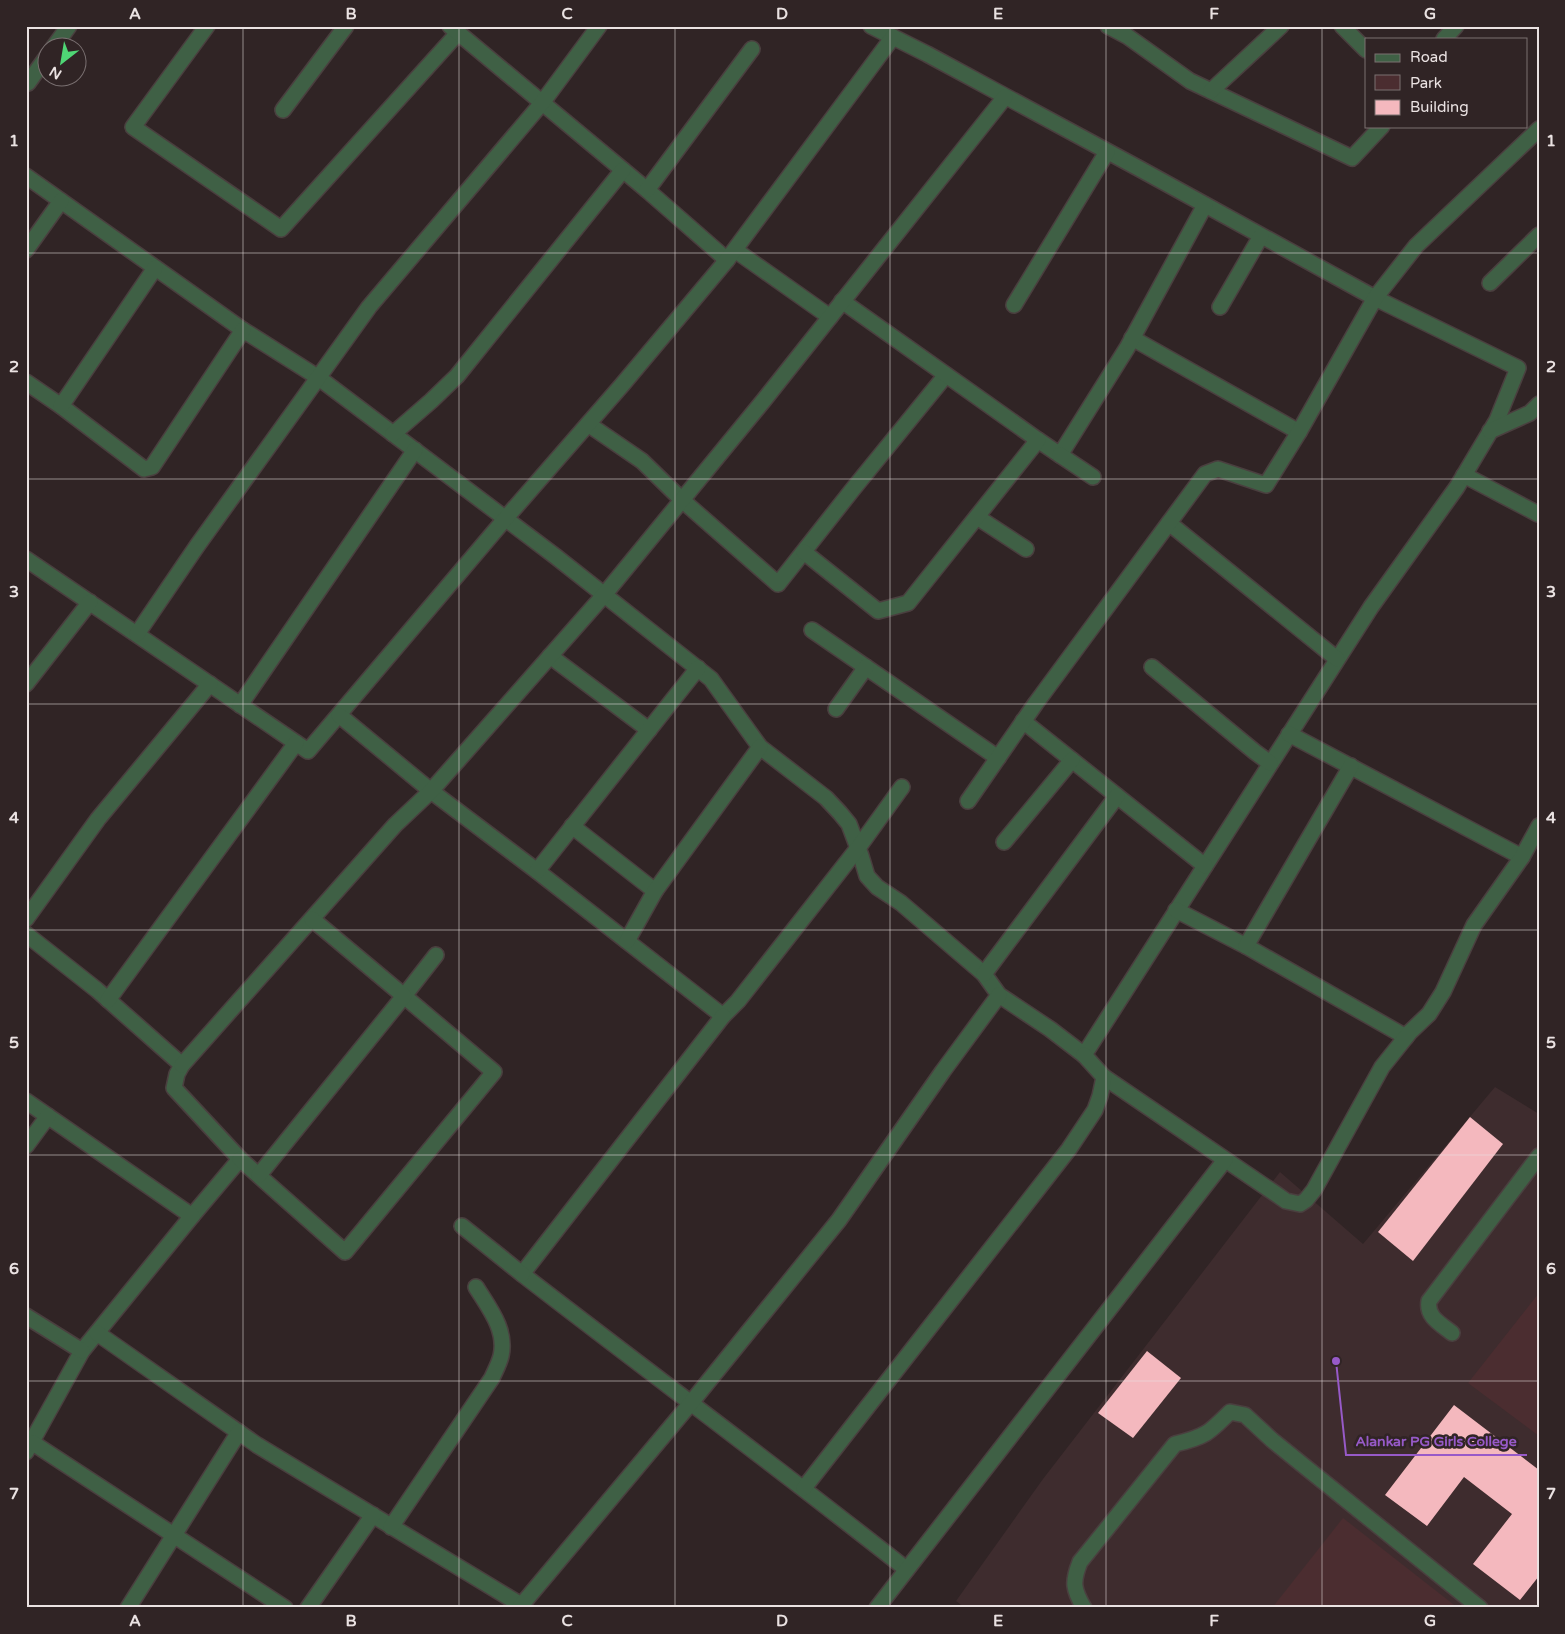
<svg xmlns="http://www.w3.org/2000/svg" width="1565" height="1634" viewBox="0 0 1565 1634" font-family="'Varela Round',sans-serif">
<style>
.built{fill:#3e2c2e}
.green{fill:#4b2d30}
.building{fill:#f4b8be}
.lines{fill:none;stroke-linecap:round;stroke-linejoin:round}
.minor-casing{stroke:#4a3f3f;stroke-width:18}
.minor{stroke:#3f6045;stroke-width:15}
.grid{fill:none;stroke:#eae2e2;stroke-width:1;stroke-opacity:0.55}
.leader{fill:none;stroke:#975ac8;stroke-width:2}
.callout-dot{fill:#975ac8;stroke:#302425;stroke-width:2}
.callout-label{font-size:14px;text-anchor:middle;font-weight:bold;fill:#975ac8;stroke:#302425;stroke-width:5;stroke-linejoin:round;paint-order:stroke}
.neatline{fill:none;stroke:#eae2e2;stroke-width:2}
.grid-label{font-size:16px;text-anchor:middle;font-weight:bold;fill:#eae2e2}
</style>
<rect width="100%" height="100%" fill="#302425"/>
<path class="built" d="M1495 1087 1539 1114V1608H965L956 1601 1043 1479 1280 1172 1363 1244Z"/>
<g class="green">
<path d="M1539 1293V1436L1468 1383Z"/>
<path d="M1343 1518 1458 1608H1272Z"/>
</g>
<g class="building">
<path d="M1470 1117 1503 1144 1413 1261 1378 1232Z"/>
<path d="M1147 1351 1181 1378 1133 1438 1098 1413Z"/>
<path d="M1454 1405 1539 1470V1576L1520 1600 1473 1564 1512 1514 1464 1477 1427 1526 1385 1495Z"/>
</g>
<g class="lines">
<g class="minor-casing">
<g id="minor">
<path d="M207 26 133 127 281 229 458 33"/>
<path d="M450 26 647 190 727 260"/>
<path d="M1108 26 1127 36 1190 81 1352 158 1382 126"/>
<path d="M1342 26 1366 50"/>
<path d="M1444 39 1456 26"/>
<path d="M53 48 69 26"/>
<path d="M28 83 48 55"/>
<path d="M1211 91 1281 26"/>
<path d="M283 110 346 26"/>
<path d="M26 176 243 330 319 378 555 556 711 679 760 747 826 798 840 813 849 824 861 856 867 876 877 887 901 903 984 974 999 995 1050 1029 1084 1055 1371 607 1457 487 1497 420 1518 368 1375 298 1140 169 927 54 871 26"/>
<path d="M647 190 752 49"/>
<path d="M26 250 61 201"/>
<path d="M735 250 830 317"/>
<path d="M1490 283 1539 235"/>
<path d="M1014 305 1107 152"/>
<path d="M1220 307 1261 236"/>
<path d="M1132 338 1299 432"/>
<path d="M26 382 61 406 144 469 152 467 243 330"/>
<path d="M61 406 155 268"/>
<path d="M588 424 642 461 682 500 778 584 853 489 946 375"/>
<path d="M1490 431 1530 413 1539 404"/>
<path d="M393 434 431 401 457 376 623 170"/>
<path d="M1038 440 1060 455 1127 348 1205 205"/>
<path d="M1060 455 1093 477"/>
<path d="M1464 475 1538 514"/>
<path d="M977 517 1026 549"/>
<path d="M1169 523 1337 659"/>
<path d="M804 552 878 611 908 603 1038 440 842 301"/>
<path d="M26 559 308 751 505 519 622 385 727 260 893 37"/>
<path d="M812 630 998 758"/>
<path d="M137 634 197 546 369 307 542 103 599 26"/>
<path d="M550 656 649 730"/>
<path d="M1152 667 1255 752 1270 763"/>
<path d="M26 684 90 602"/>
<path d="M240 705 415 450"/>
<path d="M836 709 866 667"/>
<path d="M339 715 431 791 537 871 723 1016 738 1001 858 848 902 787"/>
<path d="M1023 721 1205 866"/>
<path d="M1289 734 1522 857"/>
<path d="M968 801 1036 703 1205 474 1218 469 1266 485 1299 432 1375 298 1416 246 1539 129"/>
<path d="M572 826 655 891"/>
<path d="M1004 842 1072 760"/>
<path d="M537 871 698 668"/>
<path d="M1176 910 1246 946 1406 1037"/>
<path d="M26 919 98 819 210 684"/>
<path d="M26 934 97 990 182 1065 177 1074 174 1088 240 1159 192 1216"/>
<path d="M627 941 655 891 760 747"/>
<path d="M1246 946 1351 766"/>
<path d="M984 974 1117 796"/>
<path d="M108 1000 296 743"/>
<path d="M723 1016 522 1274C650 1373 780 1469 906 1569"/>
<path d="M182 1065 395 825 431 791 604 595 764 400 1005 97"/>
<path d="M1104 1077 1276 1194 1286 1201 1300 1204 1306 1200 1314 1190 1382 1067 1410 1032 1429 1014 1443 992 1474 925 1522 857 1539 826"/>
<path d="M26 1101 192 1216 82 1351 26 1452"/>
<path d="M26 1146 48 1116"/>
<path d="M240 1159 345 1252 494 1072 404 996 436 955"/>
<path d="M259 1175 404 996 312 919"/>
<path d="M462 1226 522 1274"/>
<path d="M26 1316 82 1351"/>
<path d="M97 1333 257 1445 521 1605"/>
<path d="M1452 1333C1441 1324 1426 1317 1429 1301L1539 1156"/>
<path d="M33 1443 285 1608"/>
<path d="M804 1488 1069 1149 1095 1110 1100 1096 1104 1077 1084 1055"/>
<path d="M391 1527 492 1378C495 1371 499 1364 501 1356 507 1330 489 1308 476 1287"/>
<path d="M128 1608 239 1432"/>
<path d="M308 1608 373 1515"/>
<path d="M519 1608 690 1404 839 1220 943 1071 999 995"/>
<path d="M877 1608 1225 1160"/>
<path d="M1084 1608C1073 1589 1072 1582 1080 1562L1175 1444C1205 1437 1209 1433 1230 1412L1245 1415 1272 1440 1480 1608"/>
</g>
</g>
<use href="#minor" class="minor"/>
</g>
<path class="grid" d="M243 26V1608M459 26V1608M675 26V1608M890 26V1608M1106 26V1608M1322 26V1608M26 253H1539M26 479H1539M26 704H1539M26 930H1539M26 1155H1539M26 1381H1539"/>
<path class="leader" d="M1336 1361L1346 1455H1527"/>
<circle class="callout-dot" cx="1336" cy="1361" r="5"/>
<g class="callout-label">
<text x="1436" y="1446">Alankar PG Girls College</text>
</g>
<rect width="1565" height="1634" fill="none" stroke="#302425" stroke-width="55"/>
<rect x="1365" y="38" width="162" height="90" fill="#302425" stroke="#7a7071"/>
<rect x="1375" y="54" width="25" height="8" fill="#3f6045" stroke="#7a7071"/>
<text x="1410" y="62" font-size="15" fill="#eae2e2">Road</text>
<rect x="1375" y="75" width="25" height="15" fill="#4b2d30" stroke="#7a7071"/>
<text x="1410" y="88" font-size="15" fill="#eae2e2">Park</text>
<rect x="1375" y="100" width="25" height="15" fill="#f4b8be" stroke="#7a7071"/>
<text x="1410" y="112" font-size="15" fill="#eae2e2">Building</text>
<g transform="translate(62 62) rotate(211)"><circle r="24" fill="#302425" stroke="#7a7071"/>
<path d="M0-4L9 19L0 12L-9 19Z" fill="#4fd675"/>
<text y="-8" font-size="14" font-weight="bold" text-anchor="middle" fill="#eae2e2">N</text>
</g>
<rect x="28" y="28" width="1510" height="1578" class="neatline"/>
<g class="grid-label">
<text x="135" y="19">A</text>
<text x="351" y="19">B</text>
<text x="567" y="19">C</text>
<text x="782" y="19">D</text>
<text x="998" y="19">E</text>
<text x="1214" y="19">F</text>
<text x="1430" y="19">G</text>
<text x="14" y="146">1</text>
<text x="1551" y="146">1</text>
<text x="14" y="372">2</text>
<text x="1551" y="372">2</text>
<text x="14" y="597">3</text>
<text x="1551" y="597">3</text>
<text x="14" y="823">4</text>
<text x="1551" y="823">4</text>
<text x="14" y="1048">5</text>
<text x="1551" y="1048">5</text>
<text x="14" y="1274">6</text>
<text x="1551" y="1274">6</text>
<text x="14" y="1499">7</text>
<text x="1551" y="1499">7</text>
<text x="135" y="1626">A</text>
<text x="351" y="1626">B</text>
<text x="567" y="1626">C</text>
<text x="782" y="1626">D</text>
<text x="998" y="1626">E</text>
<text x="1214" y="1626">F</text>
<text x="1430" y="1626">G</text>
</g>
</svg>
